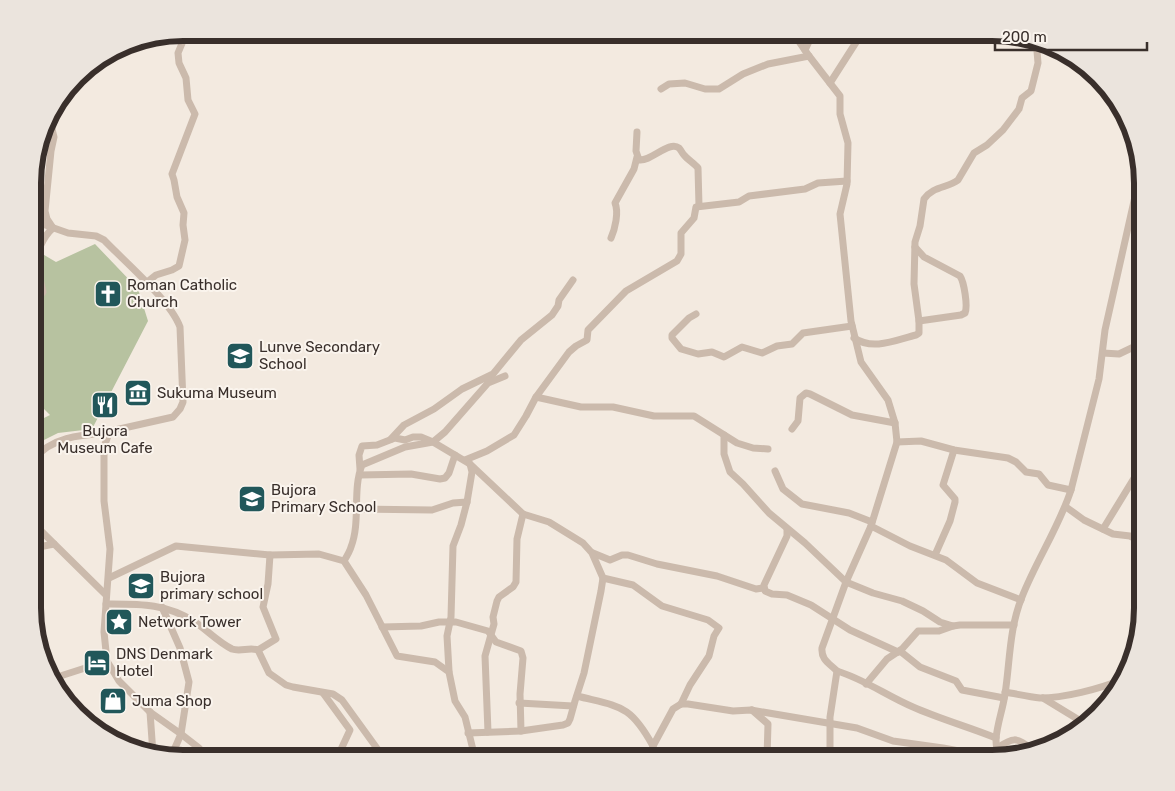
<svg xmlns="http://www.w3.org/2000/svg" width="1175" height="791" viewBox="0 0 1175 791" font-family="Rubik,sans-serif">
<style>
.green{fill:#b7c2a0}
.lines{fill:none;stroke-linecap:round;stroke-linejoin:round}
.minor{stroke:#cbbaac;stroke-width:7}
.labels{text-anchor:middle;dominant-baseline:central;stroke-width:4;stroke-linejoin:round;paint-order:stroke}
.poi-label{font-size:15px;fill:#392f2b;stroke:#faf4ed;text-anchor:start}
.rim{fill:none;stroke:#392f2b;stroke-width:6}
</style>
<rect width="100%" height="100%" fill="#f3eae0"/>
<path class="green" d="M95 244 138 289 148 321 92 429 58 433 34 445V423L50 415 34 399V249L56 262Z"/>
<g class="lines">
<g class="minor">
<path d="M793 33 809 56 840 96V114L848 143 847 184 840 214 851 321 861 362 888 400 895 423 897 442 871 526 846 582 822 648C821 660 829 663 837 671L830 717V758"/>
<path d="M805 50 813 33"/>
<path d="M830 83 862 33"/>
<path d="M661 89 669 84 685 83 705 89H719L743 74 768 64 809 56"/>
<path d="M637 132 636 151 639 160C651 162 669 140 679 148 681 150 682 153 684 155 688 160 694 163 698 168L699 206"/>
<path d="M34 221 68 233 96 236 104 240C125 262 170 300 180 327L183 402 180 409 173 417 115 430 109 433 104 447V501L110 549 104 632 107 661 119 681 150 712 181 734 199 748 208 758"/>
<path d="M611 238C615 229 619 212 615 203L634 169 637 157"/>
<path d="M915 247 924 257 960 276C964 282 968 306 965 313L961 315 919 321"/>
<path d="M34 257C41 249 41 238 53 228L47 219 45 211 51 151 54 137 51 125V112"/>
<path d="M146 283 156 275 172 270 179 266 185 240 183 225 184 213 177 197 174 180 172 174 195 114 188 100 186 78 179 63 178 53 183 41"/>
<path d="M34 303 43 292 35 257"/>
<path d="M696 314 689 318 672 335V338L681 349 698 354 712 352 724 357 742 347 762 353 777 346 792 344 803 333 852 326"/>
<path d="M854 338C873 351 896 340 916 335L919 333V321L914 284 915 242 920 226 924 199C933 186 948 188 958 180L974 153 987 145 1003 130 1019 109 1022 98 1031 91 1038 63 1037 51"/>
<path d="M1103 353 1119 354 1142 343"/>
<path d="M536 397 581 407H613L654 416H694L737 443 753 448 768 449"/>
<path d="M792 429 798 421 800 398 806 393 810 394 852 415 895 423"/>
<path d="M724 435V454L730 472 743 484 769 513 805 543 846 582 873 593 902 601 923 611 940 622 953 626"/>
<path d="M391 439 404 425 434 409 462 389 493 374 521 340 552 315 558 306 559 300 573 280"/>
<path d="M897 442 921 441 954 450 1008 458 1016 462 1026 472 1039 474 1048 485 1071 490"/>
<path d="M34 459C53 436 81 435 109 433"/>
<path d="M465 460 487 451 514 435 526 416 536 397 569 352 576 346 587 340 588 330 626 291 677 261 681 254V233L694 218 696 207 739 202 749 196 805 189 818 183 847 181"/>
<path d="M360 469 359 455 362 446 377 445 395 438 405 440 413 437H421L433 442 445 432 488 383 505 376"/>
<path d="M775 471 783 489 802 504 849 513 872 522"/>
<path d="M360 475 411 474 440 479 445 478 449 473 455 455"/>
<path d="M1066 507 1084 520 1113 534 1130 536 1142 542"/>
<path d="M357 509 432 510 453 503 467 502"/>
<path d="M34 524 106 595"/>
<path d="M871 526 910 546 946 560 977 583 1021 600"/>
<path d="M1103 529 1136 475 1142 460"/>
<path d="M787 530V536L764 585 765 591 772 594 787 595 811 605 850 630 898 652"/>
<path d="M34 548 54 544"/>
<path d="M593 553 610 560 622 555H628L657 564 717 576 756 589 763 588"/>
<path d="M935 555 950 521 955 502V499L943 485 954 450"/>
<path d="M344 561C347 556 350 551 351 547 361 521 352 490 362 465L405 447 433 442 470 464 523 514 549 522 583 543 592 553 603 578 601 591 584 673 575 701 570 719 568 723 563 725 521 731"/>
<path d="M109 578 176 546 270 555 319 554 344 561 366 595 397 656 435 662 449 672 455 701 465 717 475 758"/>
<path d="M603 578 633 585 662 606 708 620 719 628 714 636 709 656 690 685 681 704"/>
<path d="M106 604C139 604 166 603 195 622 207 630 218 642 232 649 240 652 250 647 258 650L276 639 263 607 268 584 270 555"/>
<path d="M162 607 180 648 189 682 181 734 171 757"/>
<path d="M382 627 421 626 439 622H456L488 631 496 642 521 651 523 658 520 694 521 731 468 733"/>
<path d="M258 650 269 673 286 685 293 687 333 694 342 700 384 758"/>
<path d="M900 651 920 667 956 681 962 690 1004 698"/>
<path d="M449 671 447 636 451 617 453 546 461 525 467 502 472 472 470 464"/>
<path d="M837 671C864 679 887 696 913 707 940 719 969 727 996 738"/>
<path d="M51 679 107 661"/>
<path d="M866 684 887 659 902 649 918 631H939L953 626 960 625H1014"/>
<path d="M1005 692C1017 694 1029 697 1040 698 1064 698 1099 689 1121 680"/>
<path d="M323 693 350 730 337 758"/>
<path d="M577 696C620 707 630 704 653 746L673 709 681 704H688L733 711 751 710 857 728 893 741 943 748 959 751 973 758"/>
<path d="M1043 698 1084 723"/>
<path d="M519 703 573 706"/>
<path d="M752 710 768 724 767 758"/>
<path d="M150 712 153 754"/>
<path d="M488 732 485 656 494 624 493 617 497 601 499 597 513 587 516 582 517 539 523 514"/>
<path d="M997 748C1012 738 1017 736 1031 749"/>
<path d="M473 756 493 758"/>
<path d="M495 758 513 753 529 757 544 758"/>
<path d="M651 758 653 746"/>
<path d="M998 758C997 752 996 745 996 739 997 724 1003 709 1005 694 1010 662 1009 629 1022 597 1036 561 1059 527 1071 490L1099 379 1105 330 1141 170"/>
</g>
</g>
<defs>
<g id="church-square" transform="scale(1.4375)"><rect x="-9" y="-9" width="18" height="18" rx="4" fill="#21575a" stroke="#faf4ed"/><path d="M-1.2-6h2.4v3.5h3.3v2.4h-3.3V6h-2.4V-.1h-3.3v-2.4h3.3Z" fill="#fff"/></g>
<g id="school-square" transform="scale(1.4375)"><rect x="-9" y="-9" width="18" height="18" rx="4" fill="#21575a" stroke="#faf4ed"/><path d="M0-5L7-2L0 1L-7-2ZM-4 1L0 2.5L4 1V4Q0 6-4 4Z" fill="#fff"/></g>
<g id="museum-square" transform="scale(1.4375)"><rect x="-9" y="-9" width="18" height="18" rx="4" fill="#21575a" stroke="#faf4ed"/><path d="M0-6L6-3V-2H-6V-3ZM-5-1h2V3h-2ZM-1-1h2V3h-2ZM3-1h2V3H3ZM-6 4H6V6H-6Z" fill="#fff"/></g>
<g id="restaurant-square" transform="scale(1.4375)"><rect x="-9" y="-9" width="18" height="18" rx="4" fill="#21575a" stroke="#faf4ed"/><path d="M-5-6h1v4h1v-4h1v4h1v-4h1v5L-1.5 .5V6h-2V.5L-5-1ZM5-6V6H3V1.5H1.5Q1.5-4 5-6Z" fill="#fff"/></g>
<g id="sight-square" transform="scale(1.4375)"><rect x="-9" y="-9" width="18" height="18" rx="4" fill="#21575a" stroke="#faf4ed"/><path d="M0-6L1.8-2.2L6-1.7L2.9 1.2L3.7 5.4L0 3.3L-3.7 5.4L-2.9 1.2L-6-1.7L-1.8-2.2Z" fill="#fff"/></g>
<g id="hotel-square" transform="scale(1.4375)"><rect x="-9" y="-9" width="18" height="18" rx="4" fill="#21575a" stroke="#faf4ed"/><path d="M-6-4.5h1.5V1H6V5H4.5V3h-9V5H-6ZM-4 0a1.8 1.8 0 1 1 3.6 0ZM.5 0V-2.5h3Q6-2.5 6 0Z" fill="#fff"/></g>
<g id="shop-square" transform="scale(1.4375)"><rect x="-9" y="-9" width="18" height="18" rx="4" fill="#21575a" stroke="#faf4ed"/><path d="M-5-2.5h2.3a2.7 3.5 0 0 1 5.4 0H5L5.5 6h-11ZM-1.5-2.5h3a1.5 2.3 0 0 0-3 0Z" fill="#fff"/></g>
</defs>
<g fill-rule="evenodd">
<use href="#church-square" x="108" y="294"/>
<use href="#school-square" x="240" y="356"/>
<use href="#museum-square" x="138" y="393"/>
<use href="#restaurant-square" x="105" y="405"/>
<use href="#school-square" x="252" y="499"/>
<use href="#school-square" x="141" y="586"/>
<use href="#sight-square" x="119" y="622"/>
<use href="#hotel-square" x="97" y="663"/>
<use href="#shop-square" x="113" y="701"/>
</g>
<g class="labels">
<g class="poi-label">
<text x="127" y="285">Roman Catholic<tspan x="127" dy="17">Church</tspan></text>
<text x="259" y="347">Lunve Secondary<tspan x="259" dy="17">School</tspan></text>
<text x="157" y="393">Sukuma Museum</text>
<text x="105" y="431" text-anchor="middle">Bujora<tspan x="105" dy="17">Museum Cafe</tspan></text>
<text x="271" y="490">Bujora<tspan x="271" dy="17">Primary School</tspan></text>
<text x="160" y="577">Bujora<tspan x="160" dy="17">primary school</tspan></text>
<text x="138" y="622">Network Tower</text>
<text x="116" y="654">DNS Denmark<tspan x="116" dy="17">Hotel</tspan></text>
<text x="132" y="701">Juma Shop</text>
</g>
</g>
<path d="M0 0H1175V791H0ZM183 41H992A142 142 0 0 1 1134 183V608A142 142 0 0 1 992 750H183A142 142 0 0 1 41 608V183A142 142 0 0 1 183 41Z" fill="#ebe4dd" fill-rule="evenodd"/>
<path class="rim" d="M183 41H992A142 142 0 0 1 1134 183V608A142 142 0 0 1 992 750H183A142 142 0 0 1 41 608V183A142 142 0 0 1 183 41Z"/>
<path d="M995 42v8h152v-8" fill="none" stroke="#392f2b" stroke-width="2.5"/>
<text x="1002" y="42" font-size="15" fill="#392f2b" stroke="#faf4ed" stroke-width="4" paint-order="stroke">200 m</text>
</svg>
